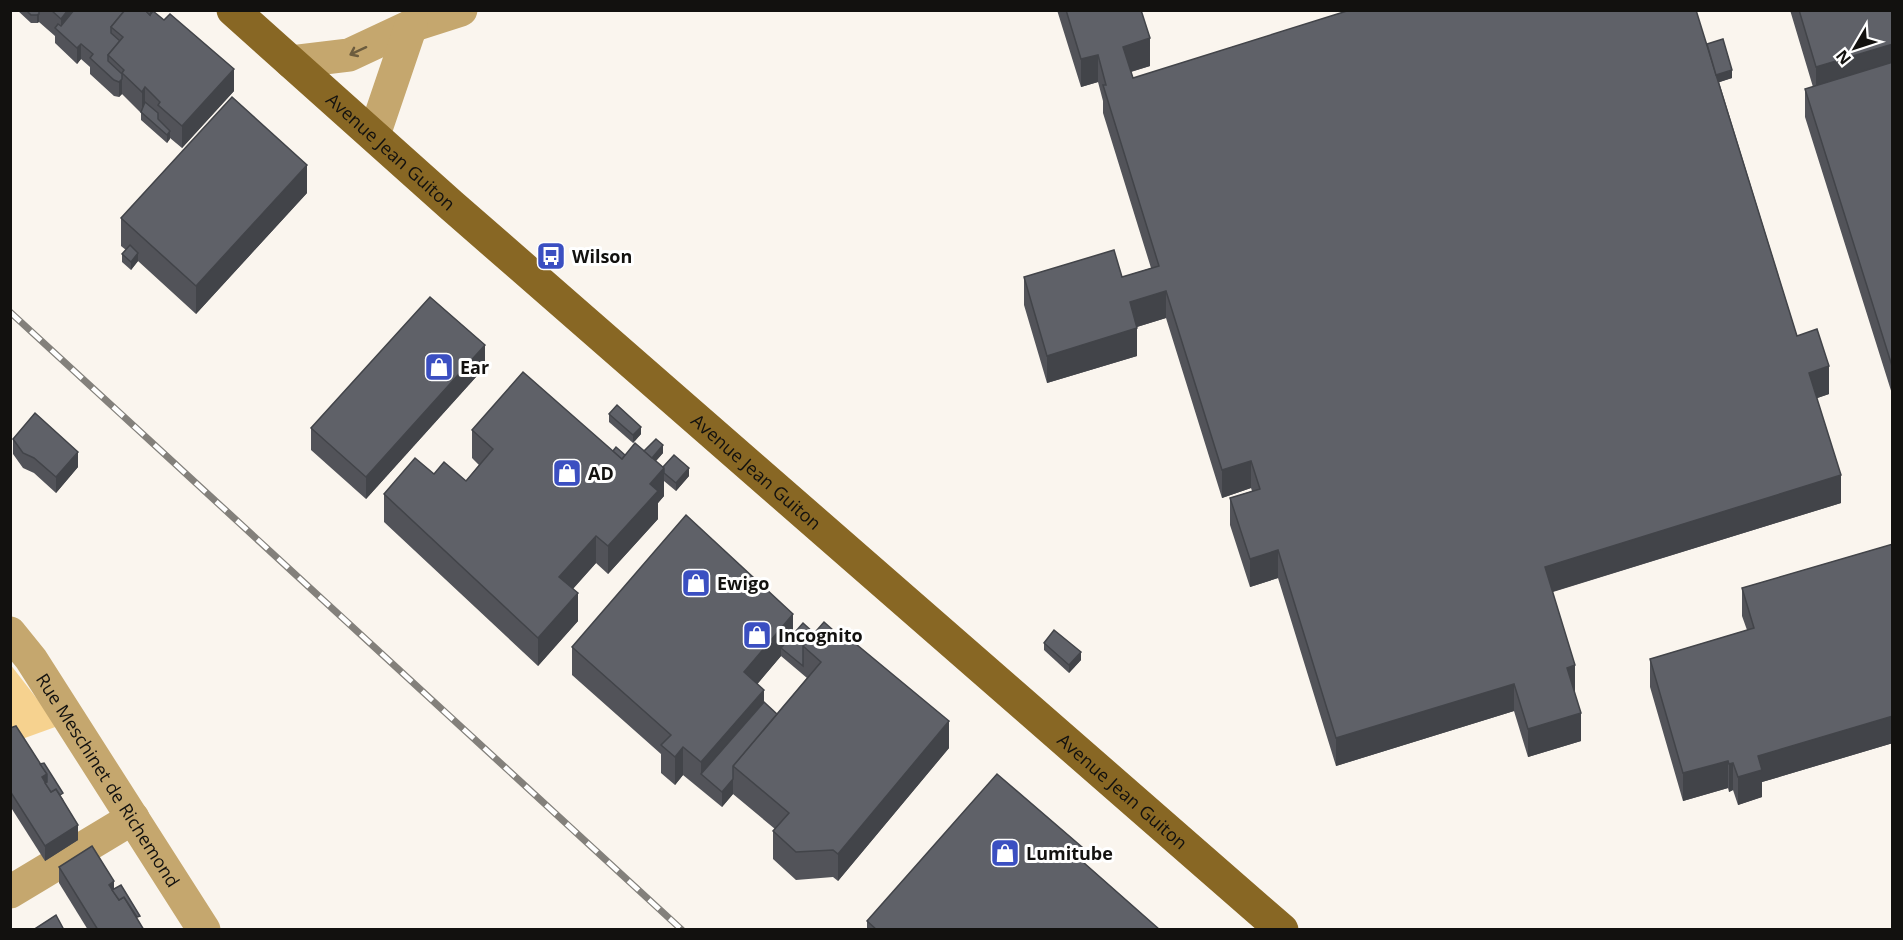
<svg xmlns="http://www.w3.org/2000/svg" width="1903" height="940" viewBox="0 0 1903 940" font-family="'Open Sans',sans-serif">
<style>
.green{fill:#f6d28f}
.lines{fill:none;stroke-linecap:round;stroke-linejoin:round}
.minor{stroke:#c5a76e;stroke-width:33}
.major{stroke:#886724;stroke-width:33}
.rail-casing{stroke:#83807b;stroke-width:7}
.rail{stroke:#fff;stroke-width:4.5;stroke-dasharray:14;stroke-linecap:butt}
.wall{fill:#525359;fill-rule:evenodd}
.shaded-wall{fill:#424449}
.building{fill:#5f6168;stroke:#424449;stroke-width:1.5}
.oneway{stroke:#6c5c3e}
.labels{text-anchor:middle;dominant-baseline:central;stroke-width:6;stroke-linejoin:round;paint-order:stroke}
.street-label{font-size:18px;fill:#12110f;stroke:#fff}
.poi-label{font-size:18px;font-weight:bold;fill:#12110f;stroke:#fff;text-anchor:start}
</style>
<rect width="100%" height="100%" fill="#faf5ee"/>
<path class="green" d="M10 664 58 726 11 743H10Z"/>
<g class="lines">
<g class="minor">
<path d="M291 62 349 55 411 26 461 10"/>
<path d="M374 135 411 26"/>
<path id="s1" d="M10 633 31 659 204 930"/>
<path d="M10 892 133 818"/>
</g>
<path class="major" id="s2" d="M233 10 451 205 1282 930"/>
<g class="rail-casing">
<path id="rail" d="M10 312 682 930"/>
</g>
<use href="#rail" class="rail"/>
</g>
<g class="wall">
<path d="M17 10H152V12L234 91 182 148 170 138 167 143 141 120V113L122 94 119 97 114 96 90 74V67L81 59 77 64 55 43V36L39 22 37 23H31Z"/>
<path d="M1057 10H1141L1150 66 1131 72 1133 78 1707 44 1732 78 1719 82 1797 336 1829 394 1817 398 1841 503 1553 592 1575 693H1574L1581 741 1528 757 1514 711 1336 766 1278 578 1250 587 1230 525V498L1252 491 1251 488 1222 498 1166 318 1137 327V356L1047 383 1024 305V277H1122L1151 268 1103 113V101L1098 82 1081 87Z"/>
<path d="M1790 10H1893V397L1805 117V89L1813 87Z"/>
<path d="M307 193 196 314 138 261 131 270 122 262V254L126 250 121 246V218Z"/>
<path d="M485 367 366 499 311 450V428Z"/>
<path d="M609 414 641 434 633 443 609 422Z"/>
<path d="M472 430 613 451 625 455 644 451 663 453 656 461 663 468 689 476 676 491 664 481V496L658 503V519L608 574 596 563 573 589 578 621 538 666 384 522V494L434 474 466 481 479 465 472 458Z"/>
<path d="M13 439 78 467 56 493 34 473 23 468 13 454Z"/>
<path d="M1893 544V743L1762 782V797L1738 805 1733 790 1729 792 1728 788 1683 801 1650 687V659L1747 630 1742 616V588Z"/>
<path d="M793 634 949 748 838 881 833 877 796 880 773 859V831L775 829 733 794 722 807 683 775 675 785 661 773V754L572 675V647ZM781 656 807 678 777 714 764 702 757 684Z"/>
<path d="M1044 643 1081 660 1069 673 1044 650Z"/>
<path d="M10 728 63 799 78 840 45 861 10 806Z"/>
<path d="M1082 861 1160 930H867V921Z"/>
<path d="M59 867 114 889 144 930H88L59 883Z"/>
</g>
<g class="shaded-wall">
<path d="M68 10H88L61 33V19Z"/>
<path d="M39 14V22L37 23V15Z"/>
<path d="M1150 38V66L1123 74V47Z"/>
<path d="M81 44V59L77 64V48Z"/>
<path d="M1893 44V71L1816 95V67Z"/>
<path d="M1098 55V82L1081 87V59Z"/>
<path d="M234 69V91L182 148V126Z"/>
<path d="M1732 70V78L1711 85V77Z"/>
<path d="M122 79V94L119 97V82Z"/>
<path d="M145 87V109L142 114V92Z"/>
<path d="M170 131V139L167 143V135Z"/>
<path d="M307 165V193L196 314V286Z"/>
<path d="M138 253V261L131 270V262Z"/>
<path d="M1166 291V318L1130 329V302Z"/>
<path d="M1137 328V356L1047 383V356Z"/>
<path d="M485 345V367L366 499V477Z"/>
<path d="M1829 366V394L1809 401V373Z"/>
<path d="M641 427V434L633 443V435Z"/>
<path d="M663 445V453L645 473V465Z"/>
<path d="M78 452V467L56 493V477Z"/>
<path d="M1251 461V488L1222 498V470Z"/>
<path d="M664 468V496L658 503V519L608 574V546L650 484Z"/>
<path d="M689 468V476L676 491V483Z"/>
<path d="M1841 475V503L1545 594V567Z"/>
<path d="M596 536V563L559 604V577Z"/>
<path d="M1278 550V578L1250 587V559Z"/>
<path d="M578 593V621L538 666V638Z"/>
<path d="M793 614V641L781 648V656L744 700V672Z"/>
<path d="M1081 652V660L1069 673V665Z"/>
<path d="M1575 665V693L1567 695V668Z"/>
<path d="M1514 684V711L1336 766V738Z"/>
<path d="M764 690V717L701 774V762Z"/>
<path d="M1581 713V741L1528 757V729Z"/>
<path d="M1893 716V743L1762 782V797L1738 805V777L1758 756Z"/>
<path d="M949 721V748L838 881V854Z"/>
<path d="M683 747V775L675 785V757Z"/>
<path d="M1728 761V788L1683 801V773Z"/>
<path d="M1733 763V790L1729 792V764Z"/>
<path d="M47 774V790L42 777Z"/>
<path d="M733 779V794L722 807V792Z"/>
<path d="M78 825V840L45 861V846Z"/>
<path d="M1082 847V875L1075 855Z"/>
<path d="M114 881V897L109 885Z"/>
</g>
<g class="building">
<path d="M26 10H39V14L37 15H31Z"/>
<path d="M51 10H68L61 19Z"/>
<path d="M74 10H125L111 27V33L120 41 108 55V61L122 74V79L119 82 114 80 90 58 93 54 81 44 77 48 55 28 58 24 61 26Z"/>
<path d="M125 10H145L150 15 153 11 164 20 170 14 234 69 182 126 158 105 160 102 145 87 142 92 122 73 124 70 108 55 123 37 111 27Z"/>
<path d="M145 10H151L150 15Z"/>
<path d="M1066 10H1141L1150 38 1123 47 1133 78 1350 10H1696L1797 336 1817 329 1829 366 1809 373 1841 475 1545 567 1575 665 1567 668 1581 713 1528 729 1514 684 1336 738 1278 550 1250 559 1230 498 1260 489 1251 461 1222 470 1166 291 1130 302 1137 328 1047 356 1024 277 1114 250 1122 277 1159 266 1103 85H1106L1098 55 1081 59Z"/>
<path d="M1799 10H1893V44L1816 67Z"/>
<path d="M1723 39 1732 70 1716 75 1707 44Z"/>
<path d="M1893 62V369L1805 89Z"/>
<path d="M232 97 307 165 196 286 121 218Z"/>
<path d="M145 102 158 113V119L170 131 167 135 141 112Z"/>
<path d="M130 245 138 253 131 262 122 254Z"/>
<path d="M430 297 485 345 366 477 311 428Z"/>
<path d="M523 372 622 459 635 443 664 468 650 484 658 491 608 546 596 536 559 577 578 593 538 638 384 494 415 458 434 474 444 462 466 481 493 449 472 430Z"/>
<path d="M617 405 641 427 633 435 609 414Z"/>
<path d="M35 413 78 452 56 477 34 458 23 453 13 439Z"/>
<path d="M656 439 663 445 652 458 644 451Z"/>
<path d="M616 447 625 455 622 459 613 451Z"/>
<path d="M674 455 689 468 676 483 664 473V468L663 467Z"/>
<path d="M686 515 793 614 744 672 764 690 701 762 683 747 675 757 661 745 671 735 572 647Z"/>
<path d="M1893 544V716L1758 756 1762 770 1738 777 1733 763 1729 764 1728 761 1683 773 1650 659 1754 628 1742 588Z"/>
<path d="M824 622 842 638 845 635 949 721 838 854 833 850 796 852 773 831 789 813 733 766 821 662 803 646Z"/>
<path d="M803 623 814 633 803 646V666L781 648Z"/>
<path d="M1054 630 1081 652 1069 665 1044 643Z"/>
<path d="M764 702 777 714 733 766V779L722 792 701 774Z"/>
<path d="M16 726 47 774 42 777 51 792 56 789 78 825 45 846 10 791V728Z"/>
<path d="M44 763 63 793 60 795 56 789 51 792 45 783 47 782V774L40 764Z"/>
<path d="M997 774 1082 847 1075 855 1160 930H877L867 921Z"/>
<path d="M92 846 114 881 109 885 119 900 124 897 144 930H98L59 867Z"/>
<path d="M121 885 140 916 137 917 124 897 119 900 112 890Z"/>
<path d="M56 915 64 930H33Z"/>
</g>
<defs><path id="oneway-shaft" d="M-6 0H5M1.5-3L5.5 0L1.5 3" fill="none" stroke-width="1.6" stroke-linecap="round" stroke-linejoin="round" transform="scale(1.5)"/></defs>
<use class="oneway" href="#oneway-shaft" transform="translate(358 51) rotate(155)"/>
<defs>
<g id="bus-square" transform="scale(1.5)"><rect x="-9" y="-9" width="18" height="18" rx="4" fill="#3b4fc1" stroke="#fff"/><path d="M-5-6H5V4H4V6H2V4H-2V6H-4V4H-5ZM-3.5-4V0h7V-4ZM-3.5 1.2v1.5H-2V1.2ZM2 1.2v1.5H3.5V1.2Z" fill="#fff"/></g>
<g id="shop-square" transform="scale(1.5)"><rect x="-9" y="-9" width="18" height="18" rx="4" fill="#3b4fc1" stroke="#fff"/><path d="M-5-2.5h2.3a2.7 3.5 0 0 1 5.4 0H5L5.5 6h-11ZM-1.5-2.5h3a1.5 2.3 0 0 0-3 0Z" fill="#fff"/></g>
</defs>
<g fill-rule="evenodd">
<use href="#bus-square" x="551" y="256"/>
<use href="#shop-square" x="439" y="367"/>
<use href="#shop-square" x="567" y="473"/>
<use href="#shop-square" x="696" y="583"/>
<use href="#shop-square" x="757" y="635"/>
<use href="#shop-square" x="1005" y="853"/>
</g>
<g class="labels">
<g class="street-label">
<text stroke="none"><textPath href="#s2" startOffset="212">Avenue Jean Guiton</textPath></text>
<text stroke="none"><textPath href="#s2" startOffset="698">Avenue Jean Guiton</textPath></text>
<text stroke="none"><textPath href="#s1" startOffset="177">Rue Meschinet de Richemond</textPath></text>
<text stroke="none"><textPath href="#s2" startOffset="1184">Avenue Jean Guiton</textPath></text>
</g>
<g class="poi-label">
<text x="572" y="256">Wilson</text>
<text x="460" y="367">Ear</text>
<text x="588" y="473">AD</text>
<text x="717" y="583">Ewigo</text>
<text x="778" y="635">Incognito</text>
<text x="1026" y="853">Lumitube</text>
</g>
</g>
<rect width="1903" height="940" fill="none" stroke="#12110f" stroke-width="24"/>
<g transform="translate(1855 48) rotate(231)" stroke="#ffffff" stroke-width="4.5" paint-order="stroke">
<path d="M0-4.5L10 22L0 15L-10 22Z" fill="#12110f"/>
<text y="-9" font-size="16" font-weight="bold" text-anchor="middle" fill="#12110f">N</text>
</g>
</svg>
